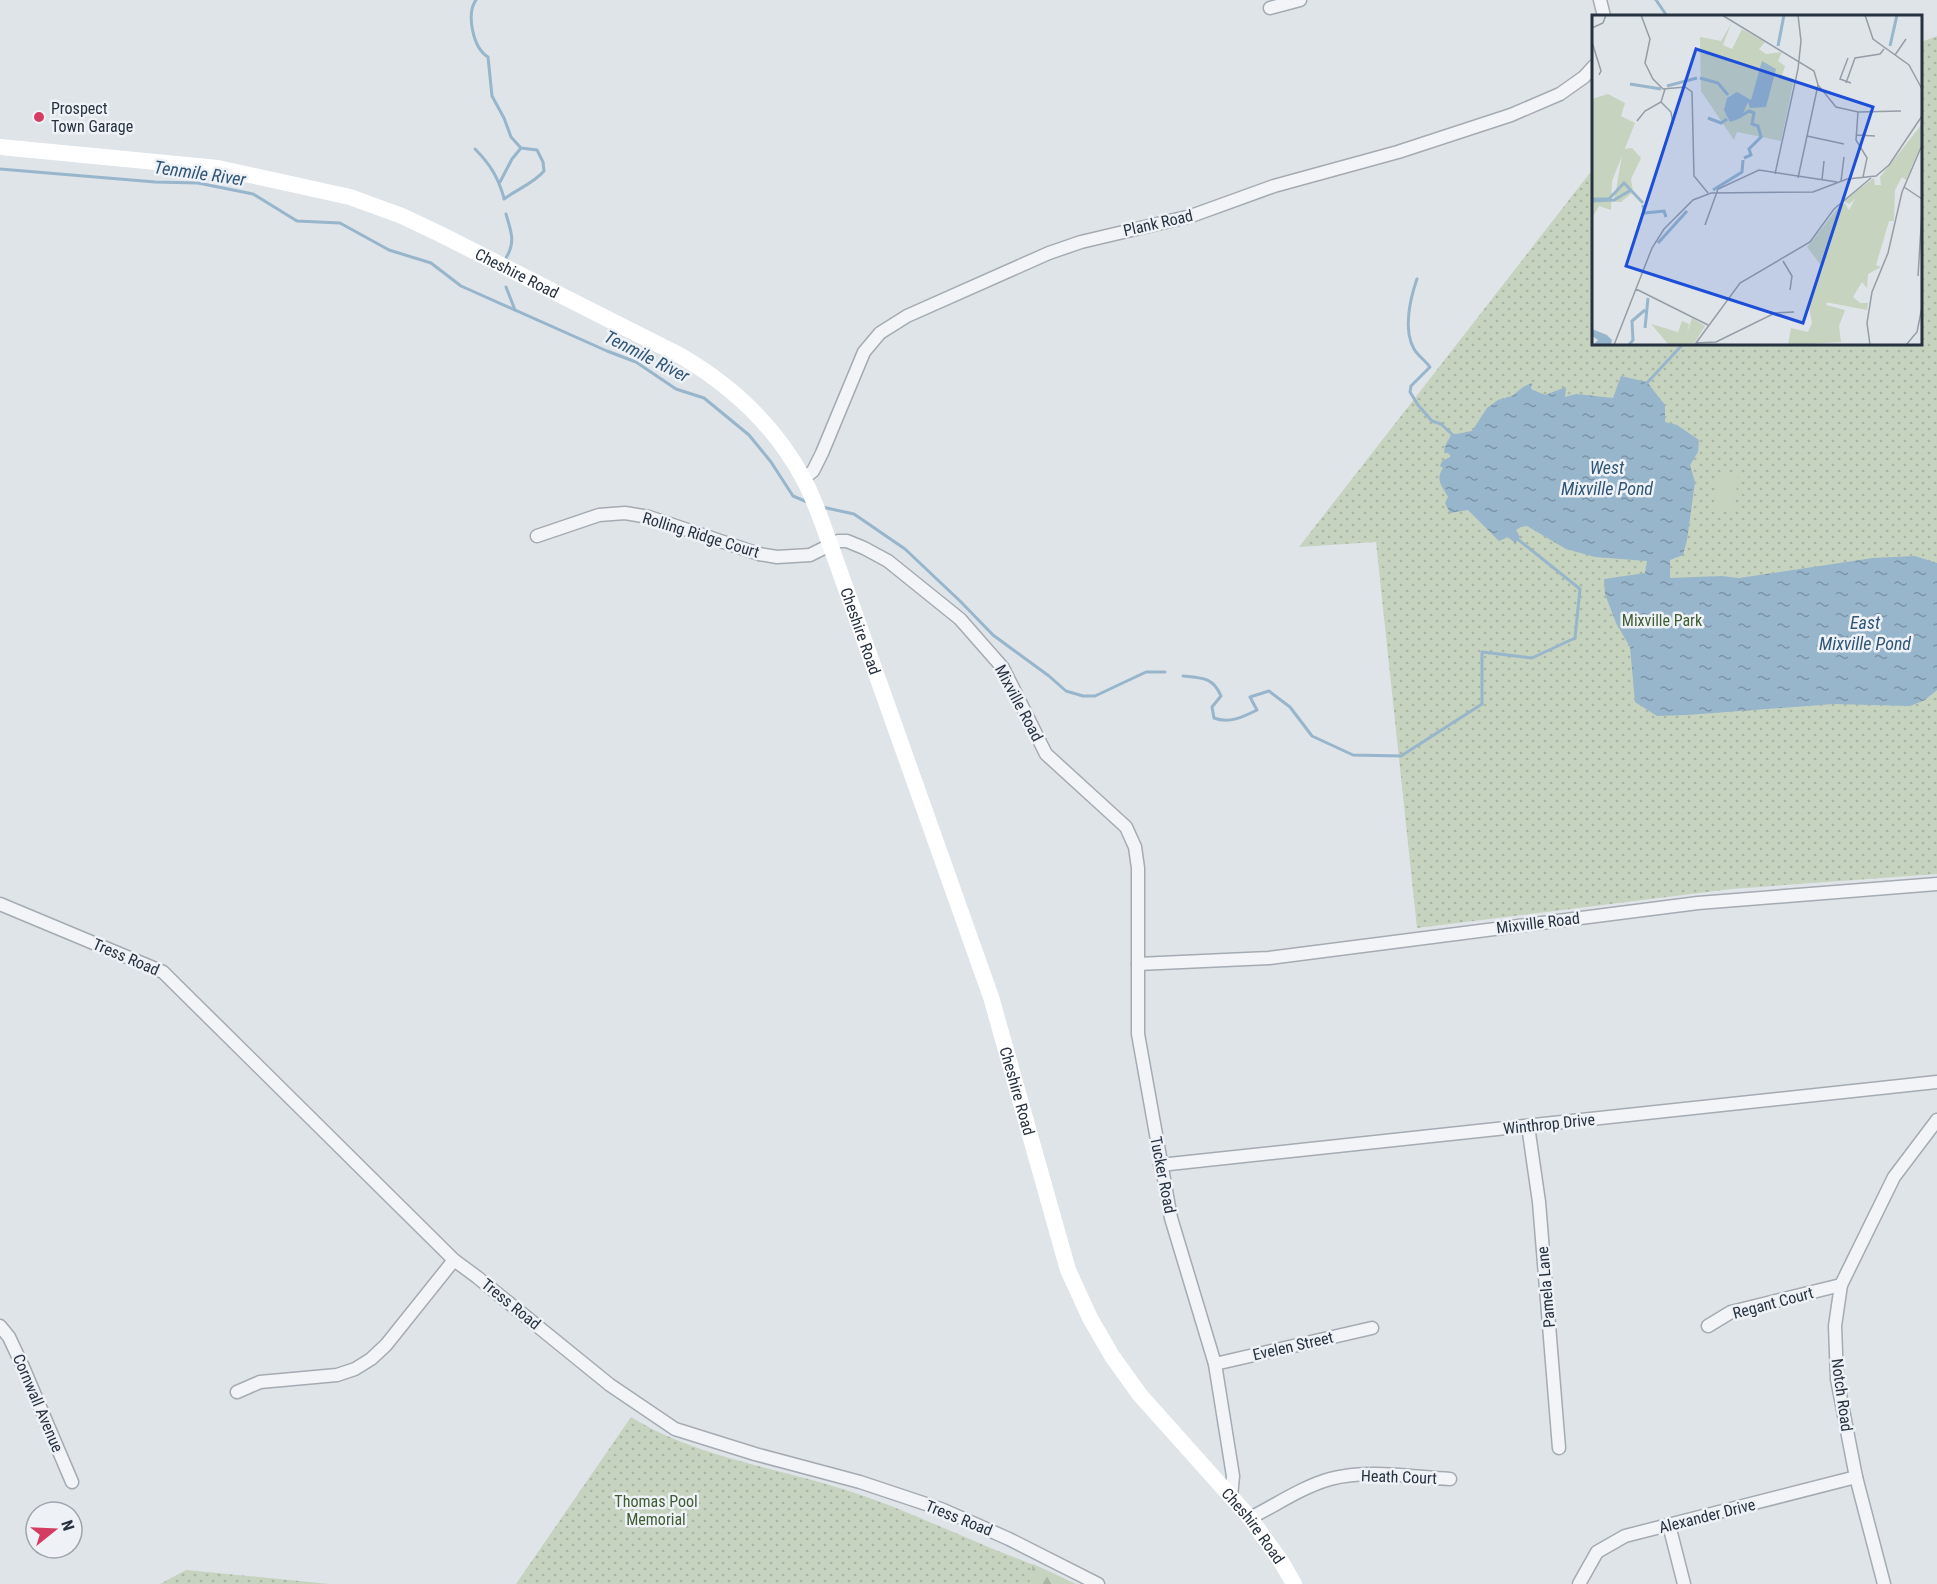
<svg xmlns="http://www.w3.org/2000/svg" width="1937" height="1584" viewBox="0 0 1937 1584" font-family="'Roboto Condensed',sans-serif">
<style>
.grass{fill:url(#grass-dots)}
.forest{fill:url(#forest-firs)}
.garden{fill:#c6d3bf}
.water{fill:url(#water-ripples)}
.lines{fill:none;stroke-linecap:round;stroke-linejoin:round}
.stream{stroke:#97b5cb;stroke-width:3}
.minor-casing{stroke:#a4abb3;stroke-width:15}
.minor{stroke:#f2f4f7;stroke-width:12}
.secondary{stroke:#fff;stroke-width:16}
.poi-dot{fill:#d53c61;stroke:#eef2f6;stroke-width:2}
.labels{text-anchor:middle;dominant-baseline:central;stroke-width:5;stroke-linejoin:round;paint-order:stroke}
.poi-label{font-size:16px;fill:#273241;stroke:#eef2f6;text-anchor:start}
.street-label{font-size:16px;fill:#273241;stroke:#eef2f6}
.park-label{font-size:16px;fill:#3f5d33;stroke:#eef2f6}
.water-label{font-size:18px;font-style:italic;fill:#2f5577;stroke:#eef2f6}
.inset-river{fill:none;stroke:#97b5cb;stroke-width:3}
.inset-road{fill:none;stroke:#959da6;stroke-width:1.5}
.view{fill:#1d4ed8;fill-opacity:0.15;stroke:#1d4ed8;stroke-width:3}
.inset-edge{fill:none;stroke:#273241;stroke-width:3}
</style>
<defs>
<pattern id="grass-dots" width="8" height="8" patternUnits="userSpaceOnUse" patternTransform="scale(1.5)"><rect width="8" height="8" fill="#c6d3bf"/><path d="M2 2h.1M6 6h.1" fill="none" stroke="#aab6a5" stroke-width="1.8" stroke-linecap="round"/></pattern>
<pattern id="forest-firs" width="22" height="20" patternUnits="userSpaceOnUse" patternTransform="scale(1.5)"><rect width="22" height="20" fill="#c6d3bf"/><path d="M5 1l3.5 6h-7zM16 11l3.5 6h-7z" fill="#aab6a5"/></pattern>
<pattern id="water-ripples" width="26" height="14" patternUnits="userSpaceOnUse" patternTransform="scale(1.5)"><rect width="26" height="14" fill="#97b5cb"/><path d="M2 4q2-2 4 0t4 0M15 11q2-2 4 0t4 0" fill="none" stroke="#7b94a6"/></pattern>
</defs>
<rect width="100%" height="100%" fill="#dfe4e9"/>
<g class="grass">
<path d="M1937 36V874L1731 889 1417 928 1376 542 1299 547 1593 169 1594 344H1920L1921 42Z"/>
<path d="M631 1417C695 1457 775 1467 846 1490 896 1506 945 1529 993 1549 1010 1556 1061 1574 1072 1584H516Z"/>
<path d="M186 1570 330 1584H160Z"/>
</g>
<path class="forest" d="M1033 1564 1076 1584H1029Z"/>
<path class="garden" d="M1718 472 1738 475 1734 513 1713 510Z"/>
<path class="water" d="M1621 376 1647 382 1665 405V422L1677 425 1699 440 1698 452 1690 465 1695 482 1687 540 1683 555 1670 560V578L1722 576 1739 578 1873 558 1915 556 1937 563V690L1925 700 1910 706 1833 704 1687 715 1657 716 1635 702 1630 647 1616 623 1605 594 1604 579 1645 573 1647 561 1595 557 1566 549 1527 526 1521 527 1516 530 1520 537 1515 543 1508 537 1499 541 1468 510 1450 513 1445 503 1448 497C1442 486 1435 480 1443 468L1440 466 1442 461 1450 457V453H1444L1445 446 1451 435 1472 431 1487 408 1498 400 1512 396 1523 387 1532 383 1531 389 1545 395 1566 387 1565 397 1576 394 1613 398Z"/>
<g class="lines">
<g class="stream">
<path d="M476 0C466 14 473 48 488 57L492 96 504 118 511 137 521 148 537 150 543 162 544 171C534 183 516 190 504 199"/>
<path d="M1656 0 1667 16"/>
<path d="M475 149C490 164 498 177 504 198"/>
<path d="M0 169 155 182 198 183 253 194 297 221 340 223 389 250 431 263 461 286 607 351 636 362 676 389 704 398 749 435 771 462 793 496 807 502"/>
<path d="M500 182 512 159 521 148"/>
<path d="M506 258C516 241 511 232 506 214"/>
<path d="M1417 279C1410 299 1403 330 1414 349 1418 356 1425 360 1430 367L1411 386 1410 392 1418 405 1432 421 1441 424 1454 436"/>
<path d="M506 287 515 310"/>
<path d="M1646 384 1683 344"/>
<path d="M822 507 854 514 905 549 960 601 993 635 1049 676 1066 691 1083 696H1095L1146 672H1165"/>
<path d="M1183 676C1202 678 1213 677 1221 696L1212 707 1214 718C1229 724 1243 717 1257 710L1250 697 1269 691 1290 707 1312 736 1353 755 1401 756 1482 704V652L1532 658 1575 638 1580 589 1515 537"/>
</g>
<g class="minor-casing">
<g id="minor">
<path d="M1600 0 1604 16"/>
<path d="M1270 8 1300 0"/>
<path d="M803 479 813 471 822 453 864 352 880 333 907 316 1049 253 1081 242 1191 216 1274 186 1398 152 1511 115 1560 94 1584 77 1594 66"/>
<path d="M537 536 599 515 625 513 649 517 759 554 777 557 810 555 838 541H847L864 548 888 561 960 619 1003 668 1046 754 1126 827 1135 847 1138 868V1034L1171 1218 1215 1364 1233 1476 1231 1497"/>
<path d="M0 904 163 972 454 1260 477 1277 610 1385 675 1429 755 1454 860 1482 941 1509 1009 1539 1098 1584"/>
<path d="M1138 964 1269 958 1698 903 1937 884"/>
<path d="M1528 1126 1539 1202 1559 1448"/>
<path d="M1160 1165 1937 1082"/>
<path d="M0 1326 9 1337 23 1367 72 1482"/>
<path d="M1708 1326 1731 1312 1841 1285"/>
<path d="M1215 1364 1372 1328"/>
<path d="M237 1392 260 1382 337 1375 355 1369 371 1359 386 1345 454 1260"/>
<path d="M1250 1518C1276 1505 1302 1487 1330 1479 1368 1469 1411 1477 1450 1479"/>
<path d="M1669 1525 1684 1584"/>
<path d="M1579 1584 1597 1552 1625 1536 1856 1477"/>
<path d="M1884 1584 1856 1477 1837 1379 1835 1326 1841 1285 1894 1177 1937 1120"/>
</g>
</g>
<use href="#minor" class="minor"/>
<path class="secondary" id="s1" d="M0 147 218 168 350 197 402 216 440 234 681 356C732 386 776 427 804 480 815 500 822 523 830 544L991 997 1068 1270 1090 1318 1112 1356 1140 1395 1250 1518 1282 1563 1294 1584"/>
</g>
<circle class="poi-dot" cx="39" cy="117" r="6"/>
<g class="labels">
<g class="poi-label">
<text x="51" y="108">Prospect<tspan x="51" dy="18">Town Garage</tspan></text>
</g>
<g class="street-label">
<text transform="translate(1158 223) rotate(-13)">Plank Road</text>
<text stroke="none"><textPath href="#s1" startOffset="538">Cheshire Road</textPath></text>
<text transform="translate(701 535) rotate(17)">Rolling Ridge Court</text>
<text stroke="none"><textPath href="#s1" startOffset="1060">Cheshire Road</textPath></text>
<text transform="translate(1019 703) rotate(62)">Mixville Road</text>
<text transform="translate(1538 923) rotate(-7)">Mixville Road</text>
<text transform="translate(126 957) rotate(23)">Tress Road</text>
<text stroke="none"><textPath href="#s1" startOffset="1546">Cheshire Road</textPath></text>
<text transform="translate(1549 1124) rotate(-6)">Winthrop Drive</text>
<text transform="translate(1163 1175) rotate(79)">Tucker Road</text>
<text transform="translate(1546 1287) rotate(-95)">Pamela Lane</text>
<text transform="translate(1773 1303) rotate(-15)">Regant Court</text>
<text transform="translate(511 1304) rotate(39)">Tress Road</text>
<text transform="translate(1293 1346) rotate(-13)">Evelen Street</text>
<text transform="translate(1842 1395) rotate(82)">Notch Road</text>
<text transform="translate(38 1403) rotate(67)">Cornwall Avenue</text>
<text transform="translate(1399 1477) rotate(2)">Heath Court</text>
<text transform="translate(1707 1516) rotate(-14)">Alexander Drive</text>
<text transform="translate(959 1518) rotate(22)">Tress Road</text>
<text stroke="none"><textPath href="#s1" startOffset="2050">Cheshire Road</textPath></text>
</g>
<g class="park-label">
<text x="1662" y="620">Mixville Park</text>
<text x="656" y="1501">Thomas Pool<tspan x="656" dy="18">Memorial</tspan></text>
</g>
<g class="water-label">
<text transform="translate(200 173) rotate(8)">Tenmile River</text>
<text transform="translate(647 356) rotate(27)">Tenmile River</text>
<text x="1607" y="467">West<tspan x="1607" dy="21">Mixville Pond</tspan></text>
<text x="1865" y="622">East<tspan x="1865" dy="21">Mixville Pond</tspan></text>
</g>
</g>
<g transform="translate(1592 15)">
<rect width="330" height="330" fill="#dfe4e9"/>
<path d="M139 9 131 30 140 34 150 14 173 27 167 34 174 39 190 37 186 46 193 51 190 60 202 64 189 126 145 117 142 125 109 76 108 22 129 26ZM16 79 33 88 29 101 43 108 20 166 19 195 7 191 0 203V84ZM249 189 255 195 247 251 234 290 253 295 247 311 249 327 196 330 199 313 216 317 220 308 216 287 231 253 215 232ZM100 303 113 311 101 330H77L59 309 86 317 90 306 97 309 95 318Z" fill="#c6d3bf"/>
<path d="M330 109V128L314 165 310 162 303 175 302 206H297L284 250 289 252 276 259 275 273 270 267 261 282 268 288H276L275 295 233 287 251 216 250 197 246 192 253 188 257 195 263 184 257 189 251 186 282 163 283 170H289L288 162Z" fill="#c6d3bf"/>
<path d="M40 133 49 143 39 164 41 177 29 187H22L31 134Z" fill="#c6d3bf"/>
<path d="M170 46 184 54 174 92 158 93 156 87 149 103 138 107 132 95 135 83 145 77 159 85ZM0 314 15 320 20 325 19 330 2 329 6 325 0 321Z" fill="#97b5cb"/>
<path class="inset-river" d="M186 31 192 0M298 31 305 0M108 63 126 68 136 80M38 69 69 74M75 71 105 63M149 101 157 96 162 98 160 109 166 111 169 122 157 134 159 140 152 143M116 103 129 108 135 104M121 175 150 157 151 145M0 184H17L32 168 51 188M0 186 22 185 39 175M51 190 52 198 72 196 74 202M66 228 95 196M53 313 56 283M37 330 41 325 40 306 53 295"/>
<path class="inset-road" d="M49 0 58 24 53 48 61 64 71 74 93 72 100 77 102 161 116 178M130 0 222 56 226 70 244 92 266 97 309 96M273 0 281 24 317 50 330 74M0 13 11 8 14 0M0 27 9 56 7 60M303 40 314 24M256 43 248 64 259 68M254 68 263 43 288 39 292 34M69 87 79 97 81 109M266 97 264 125 275 143 271 162M45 106 53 96 69 87 73 74M265 120 283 121M215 121 252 129M183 159 206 54 209 26 206 0M206 163 226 70M230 165 232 146M249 166 252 142M312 172 330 184M113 210 126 174 167 155 245 167M191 246 200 261 198 275M326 261 330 196M44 274 116 310M202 297 183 298 124 327 104 328 148 268 218 227 242 194 279 163M22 330 60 233 72 214 101 185 119 178 221 177 255 164 284 161 297 150 330 101M278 330 275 308 280 277 296 238 310 177 330 130M314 330 325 317 330 292"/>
<path class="view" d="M104 34 281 92 211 308 34 251Z"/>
<rect width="330" height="330" class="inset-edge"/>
</g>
<g transform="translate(54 1530) rotate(72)"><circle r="28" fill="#eef2f6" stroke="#9ea5ae" stroke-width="1.5"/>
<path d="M0-4.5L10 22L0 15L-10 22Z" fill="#d53c61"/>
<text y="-9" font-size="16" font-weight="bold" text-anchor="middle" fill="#273241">N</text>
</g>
</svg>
